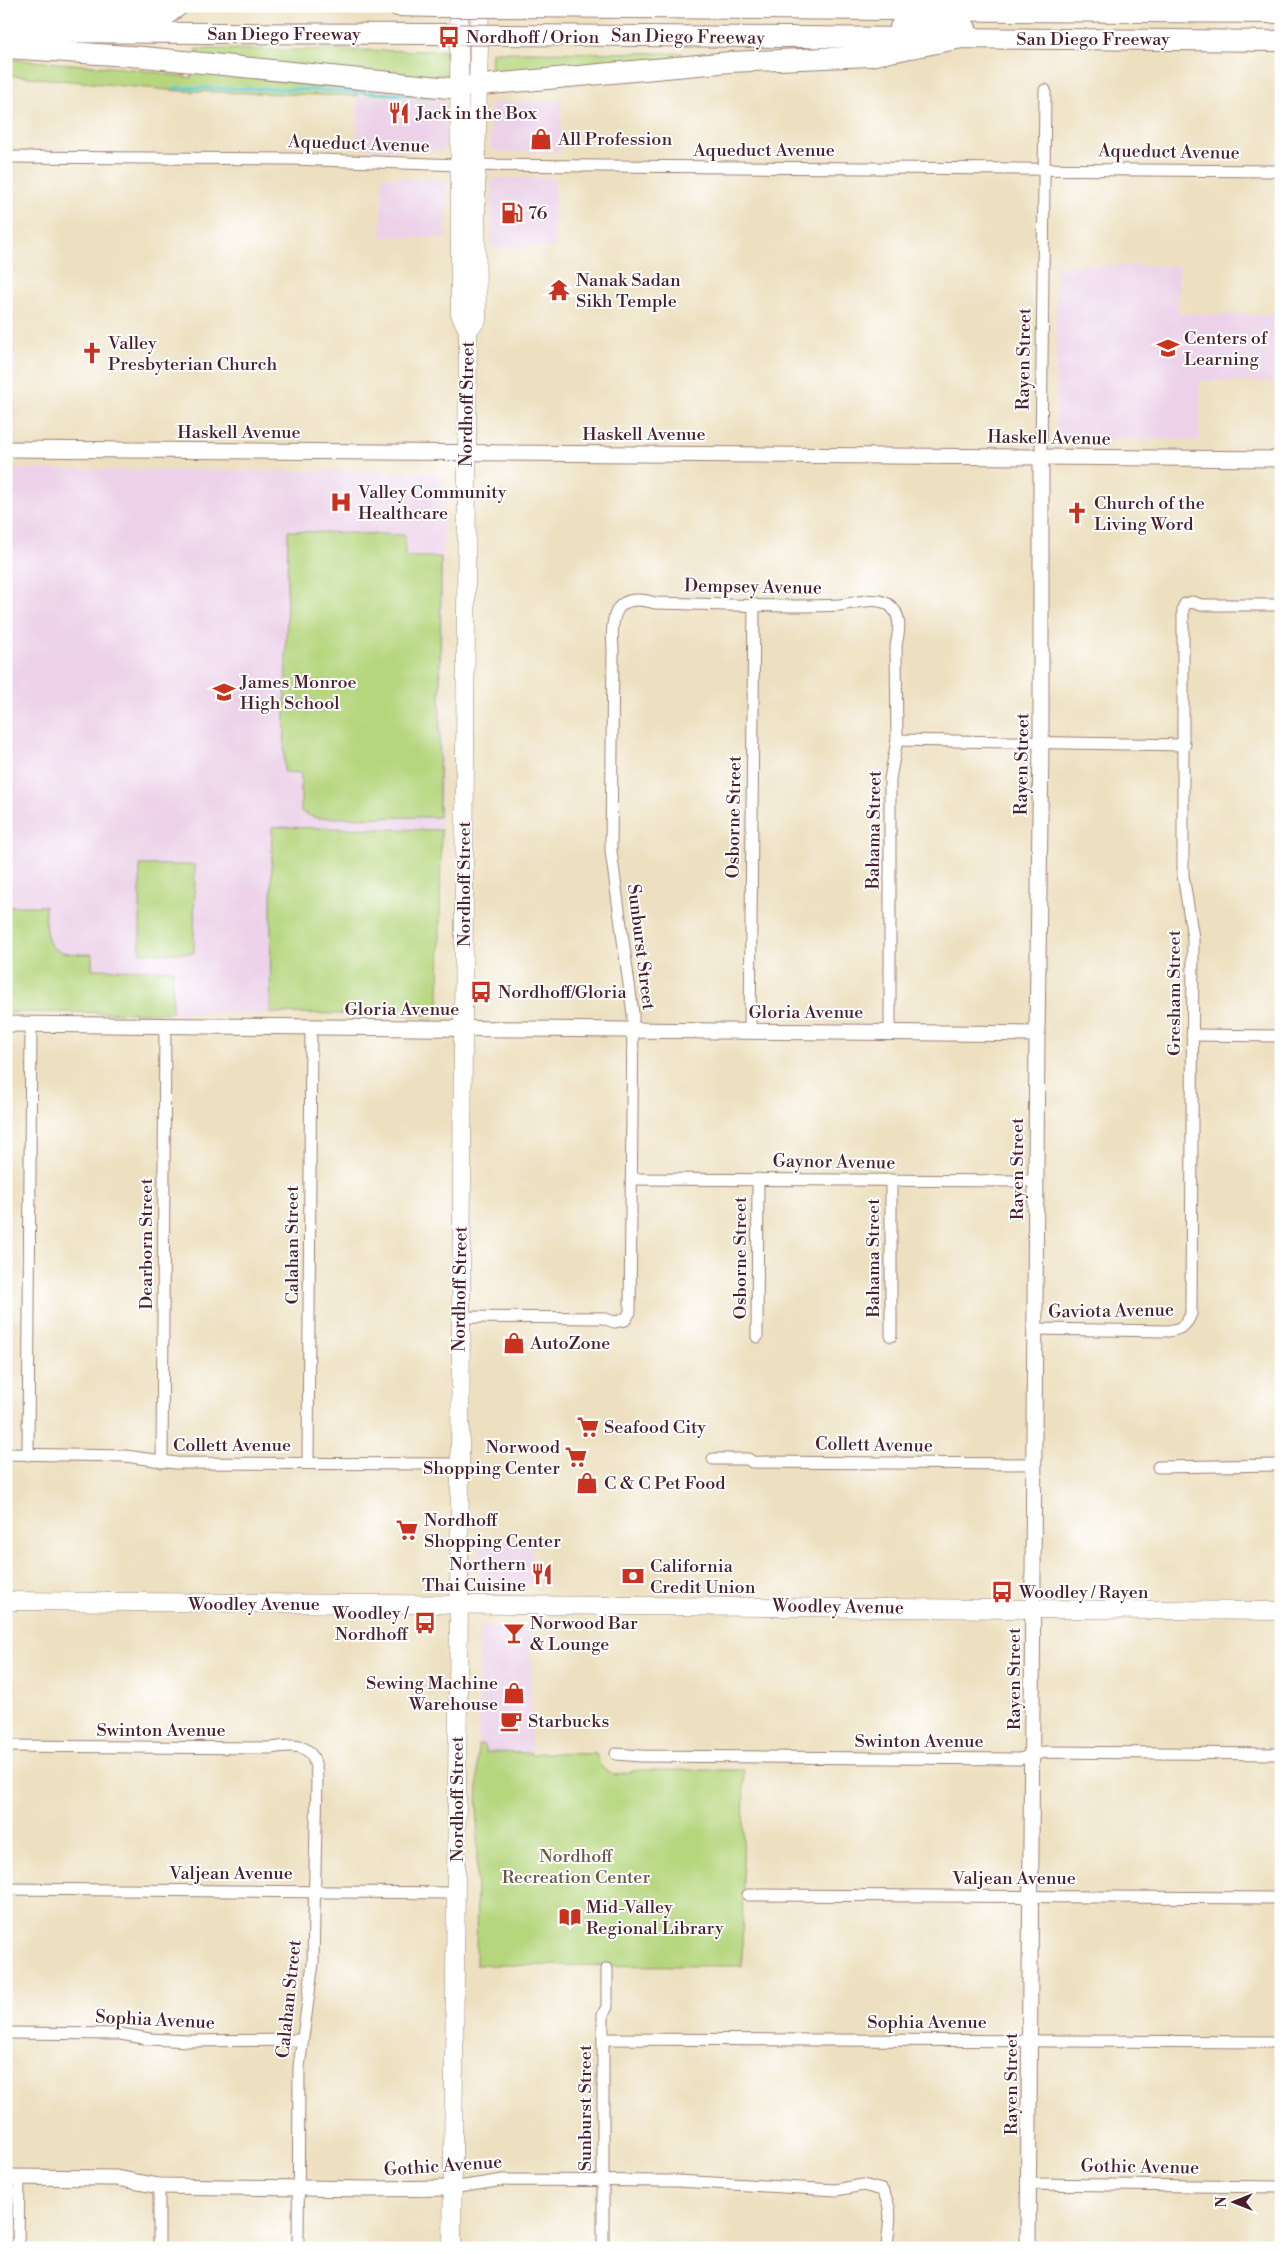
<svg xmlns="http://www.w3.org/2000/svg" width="1287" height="2254" viewBox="0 0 1287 2254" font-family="'Libre Bodoni',serif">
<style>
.built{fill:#ecd1e9}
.green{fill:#b6d67e;stroke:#807a54}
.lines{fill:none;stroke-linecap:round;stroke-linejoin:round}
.stream{stroke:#5dc8d8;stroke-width:3}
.street-casing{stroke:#9c8076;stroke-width:13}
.secondary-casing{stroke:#9c8076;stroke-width:17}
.primary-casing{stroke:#9c8076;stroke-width:19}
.highway-casing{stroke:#9c8076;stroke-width:22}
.street{stroke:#fff;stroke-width:11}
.secondary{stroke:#fff;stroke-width:15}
.primary{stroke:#fff;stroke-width:18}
.highway{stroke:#fff;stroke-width:20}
.highway-bridge-casing{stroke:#9c8076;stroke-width:22;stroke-linecap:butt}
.highway-bridge{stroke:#fff;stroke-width:20}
.labels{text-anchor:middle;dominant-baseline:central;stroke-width:4;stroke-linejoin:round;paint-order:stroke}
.street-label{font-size:18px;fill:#4a1f2b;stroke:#fff}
.poi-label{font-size:18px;fill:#4a1f2b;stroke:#fff;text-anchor:start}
.park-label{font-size:18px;fill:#6a5644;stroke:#fff}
</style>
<rect width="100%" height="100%" fill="#fff"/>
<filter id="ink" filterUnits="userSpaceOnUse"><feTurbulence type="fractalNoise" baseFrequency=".02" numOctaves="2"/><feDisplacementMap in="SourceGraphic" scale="10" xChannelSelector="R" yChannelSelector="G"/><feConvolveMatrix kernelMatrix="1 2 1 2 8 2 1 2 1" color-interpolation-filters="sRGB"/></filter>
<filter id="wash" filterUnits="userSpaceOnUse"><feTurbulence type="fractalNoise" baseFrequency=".0096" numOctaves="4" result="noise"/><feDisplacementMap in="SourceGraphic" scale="20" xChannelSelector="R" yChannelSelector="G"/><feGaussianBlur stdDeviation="1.12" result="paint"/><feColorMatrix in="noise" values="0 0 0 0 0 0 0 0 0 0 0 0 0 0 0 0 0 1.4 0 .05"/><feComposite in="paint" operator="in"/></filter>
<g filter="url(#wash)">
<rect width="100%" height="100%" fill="#ede0c0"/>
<g class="built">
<path d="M357 96 445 101 446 147 438 151 357 148Z"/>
<path d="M561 101V152H500L493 149 490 143 491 102Z"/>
<path d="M382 177 444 180 447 185 446 238 381 237Z"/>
<path d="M497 178H555L554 248H491V182Z"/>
<path d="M1056 265 1179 266 1178 314 1281 315V382L1200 381V440L1061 438 1056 432Z"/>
<path d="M6 301 14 302 15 431H6Z"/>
<path d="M6 469 435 472 440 474 443 479V555L439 1009 437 1013 433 1015 6 1012Z"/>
<path d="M480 1541H532V1583L484 1582 479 1579Z"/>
<path d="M487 1626H531V1755H478L479 1634 482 1627Z"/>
</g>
<g class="green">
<path d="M197 49 447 51V76L443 81 196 57Z"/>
<path d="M492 52 682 53V60L491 76Z"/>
<path d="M6 59 134 69 191 78 193 69 357 83V96L179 91 6 75Z"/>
<path d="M288 531 405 535V557H441L439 817 316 818 301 812V773L284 772Z"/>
<path d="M272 827 441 830 439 1009 433 1015 270 1013Z"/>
<path d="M140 865H195L194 953H140Z"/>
<path d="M6 906H45C45 950 48 954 92 954V969L173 970 172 1013 6 1012Z"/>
<path d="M478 1745H485V1752L531 1753V1755L539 1753 596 1754 601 1767 615 1775 639 1770H744L742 1966 476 1965Z"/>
</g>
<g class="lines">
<path class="stream" d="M174 88 293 89 434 96"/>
</g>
</g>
<g filter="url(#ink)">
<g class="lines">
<g class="street-casing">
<g id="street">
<path d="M6 157 292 159 459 165 1281 171"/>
<path d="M1041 457 1045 90"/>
<path d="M897 740 1185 745"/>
<path d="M750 1031 754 604"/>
<path d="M1192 1035 1281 1036"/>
<path d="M632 1179 1036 1181"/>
<path d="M459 1317 603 1318 614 1322 625 1320 630 1312 633 1014 611 851 613 649C610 616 615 591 655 603 716 604 778 608 839 605 854 604 874 596 888 604 903 614 899 632 896 646L897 740 890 779V1031"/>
<path d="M1034 1329 1168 1331C1181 1329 1186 1326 1191 1314L1193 938 1183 875V608L1185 604 1192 602 1201 605H1281"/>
<path d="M891 1336V1180"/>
<path d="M757 1337 758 1179"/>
<path d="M6 1454 125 1456 176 1463 459 1464"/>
<path d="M28 1455 31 1024"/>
<path d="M713 1459H748L752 1462 1034 1464"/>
<path d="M162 1462 165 1026"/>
<path d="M308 1463 311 1027"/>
<path d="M1158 1467 1281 1465"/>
<path d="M6 1746 271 1748C301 1743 316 1745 317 1779L313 1963 299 2067 298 2248"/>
<path d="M616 1754 641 1756 1019 1759 1045 1752 1281 1754"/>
<path d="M6 1889 456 1893"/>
<path d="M748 1895 1281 1898"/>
<path d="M7 2033 120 2034 150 2039 189 2041 302 2040"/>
<path d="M603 2039 1281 2042"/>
<path d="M1029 2184 1281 2187"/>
<path d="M452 2188 503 2180 677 2181 836 2190 863 2185 882 2190C895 2212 888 2224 887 2248"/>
<path d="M18 2248 19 2177"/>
<path d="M159 2248V2186"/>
<path d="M603 2248V2014L607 2007V1969"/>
</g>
</g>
<g class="secondary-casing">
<g id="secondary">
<path d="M6 449 1281 459"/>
<path d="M6 1024 1037 1034"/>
<path d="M6 2177 116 2178 159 2186 369 2189 452 2188"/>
<path d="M1028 2248 1037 1034 1041 744V457"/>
</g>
</g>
<g class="primary-casing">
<g id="primary">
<path d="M468 330 477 320 476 165 480 6"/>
<path d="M6 1601 1281 1611"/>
<path d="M452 2248 459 1604 468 330 460 314 459 6"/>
</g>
</g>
<g class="highway-casing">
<g id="highway">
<path d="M398 6 435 7"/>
<path d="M505 7 1281 13"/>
<path d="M6 14 166 15 178 6"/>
<path d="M900 27 966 28"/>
<path d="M6 32 434 34"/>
<path d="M505 35 919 38"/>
<path d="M948 38 1281 41"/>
<path d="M6 48 144 57 449 88 730 62 870 56 962 38"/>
</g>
</g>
<use href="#street" class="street"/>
<use href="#secondary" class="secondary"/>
<use href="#primary" class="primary"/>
<use href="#highway" class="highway"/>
<g class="highway-bridge-casing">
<g id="highway-bridge">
<path d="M435 7H505"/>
<path d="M434 34 505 35"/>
</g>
</g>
<use href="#highway-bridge" class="highway-bridge"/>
</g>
</g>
<defs>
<g id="bus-bare" transform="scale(1.725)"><path d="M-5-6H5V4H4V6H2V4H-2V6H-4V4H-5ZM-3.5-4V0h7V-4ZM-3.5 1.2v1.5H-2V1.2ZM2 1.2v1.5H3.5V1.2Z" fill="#c8321e" stroke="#fff" stroke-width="2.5" paint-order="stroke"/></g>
<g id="restaurant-bare" transform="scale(1.725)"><path d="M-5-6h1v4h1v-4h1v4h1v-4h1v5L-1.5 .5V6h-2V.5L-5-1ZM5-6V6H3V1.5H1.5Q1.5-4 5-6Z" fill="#c8321e" stroke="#fff" stroke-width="2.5" paint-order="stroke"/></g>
<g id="shop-bare" transform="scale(1.725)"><path d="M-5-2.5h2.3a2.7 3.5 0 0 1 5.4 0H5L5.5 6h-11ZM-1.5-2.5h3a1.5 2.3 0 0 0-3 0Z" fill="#c8321e" stroke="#fff" stroke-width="2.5" paint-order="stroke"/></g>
<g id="fuel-bare" transform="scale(1.725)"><path d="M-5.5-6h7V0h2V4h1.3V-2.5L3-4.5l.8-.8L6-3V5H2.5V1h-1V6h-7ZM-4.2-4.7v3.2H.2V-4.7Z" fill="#c8321e" stroke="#fff" stroke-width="2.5" paint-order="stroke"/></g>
<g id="temple-bare" transform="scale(1.725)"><path d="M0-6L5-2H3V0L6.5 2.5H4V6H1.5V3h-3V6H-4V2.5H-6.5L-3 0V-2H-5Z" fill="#c8321e" stroke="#fff" stroke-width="2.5" paint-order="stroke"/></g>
<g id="school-bare" transform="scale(1.725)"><path d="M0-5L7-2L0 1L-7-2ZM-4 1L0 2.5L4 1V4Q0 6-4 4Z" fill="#c8321e" stroke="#fff" stroke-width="2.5" paint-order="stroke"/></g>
<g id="church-bare" transform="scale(1.725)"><path d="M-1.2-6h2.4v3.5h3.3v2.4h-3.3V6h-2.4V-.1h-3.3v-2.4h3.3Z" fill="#c8321e" stroke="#fff" stroke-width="2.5" paint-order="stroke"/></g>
<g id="hospital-bare" transform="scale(1.725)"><path d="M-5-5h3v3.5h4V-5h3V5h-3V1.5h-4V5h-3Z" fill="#c8321e" stroke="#fff" stroke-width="2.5" paint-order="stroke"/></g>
<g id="supermarket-bare" transform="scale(1.725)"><path d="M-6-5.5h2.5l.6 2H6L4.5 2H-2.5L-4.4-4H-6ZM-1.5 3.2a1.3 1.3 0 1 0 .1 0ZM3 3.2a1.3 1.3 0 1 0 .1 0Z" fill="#c8321e" stroke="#fff" stroke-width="2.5" paint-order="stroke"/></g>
<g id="bank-bare" transform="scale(1.725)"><path d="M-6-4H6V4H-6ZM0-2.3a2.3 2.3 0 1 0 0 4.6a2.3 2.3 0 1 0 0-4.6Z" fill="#c8321e" stroke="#fff" stroke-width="2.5" paint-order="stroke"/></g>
<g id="bar-bare" transform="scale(1.725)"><path d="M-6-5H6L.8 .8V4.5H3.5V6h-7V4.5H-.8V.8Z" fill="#c8321e" stroke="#fff" stroke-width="2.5" paint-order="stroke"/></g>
<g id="cafe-bare" transform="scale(1.725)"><path d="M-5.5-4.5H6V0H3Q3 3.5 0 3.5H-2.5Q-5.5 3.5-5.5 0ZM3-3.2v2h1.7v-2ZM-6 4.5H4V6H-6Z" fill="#c8321e" stroke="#fff" stroke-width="2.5" paint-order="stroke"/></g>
<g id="library-bare" transform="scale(1.725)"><path d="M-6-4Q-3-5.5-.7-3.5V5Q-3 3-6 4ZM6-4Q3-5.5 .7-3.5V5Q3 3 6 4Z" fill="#c8321e" stroke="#fff" stroke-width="2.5" paint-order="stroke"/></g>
</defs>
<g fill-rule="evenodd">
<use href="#bus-bare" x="449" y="37"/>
<use href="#restaurant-bare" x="399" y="113"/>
<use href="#shop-bare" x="541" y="139"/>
<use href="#fuel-bare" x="512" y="213"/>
<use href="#temple-bare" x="559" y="290"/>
<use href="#school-bare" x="1168" y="348"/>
<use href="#church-bare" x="92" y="353"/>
<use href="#hospital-bare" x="341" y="502"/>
<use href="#church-bare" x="1077" y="513"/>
<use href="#school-bare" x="224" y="692"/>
<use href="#bus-bare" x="481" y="992"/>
<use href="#shop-bare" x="514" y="1343"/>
<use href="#supermarket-bare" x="588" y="1427"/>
<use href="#supermarket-bare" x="576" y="1457"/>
<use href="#shop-bare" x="587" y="1483"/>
<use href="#supermarket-bare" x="407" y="1530"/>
<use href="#restaurant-bare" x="542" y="1574"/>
<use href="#bank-bare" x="633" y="1576"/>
<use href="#bus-bare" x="1002" y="1592"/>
<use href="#bus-bare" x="425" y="1623"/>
<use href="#bar-bare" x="514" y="1633"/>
<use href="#shop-bare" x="514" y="1693"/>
<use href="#cafe-bare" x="511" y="1721"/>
<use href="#library-bare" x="570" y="1917"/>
</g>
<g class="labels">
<g class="street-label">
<text x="284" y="34">San Diego Freeway</text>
<text transform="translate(688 37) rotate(1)">San Diego Freeway</text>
<text x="1093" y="39">San Diego Freeway</text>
<text transform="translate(359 144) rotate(2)">Aqueduct Avenue</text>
<text x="764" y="150">Aqueduct Avenue</text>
<text transform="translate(1169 152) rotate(1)">Aqueduct Avenue</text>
<text transform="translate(1024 359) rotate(-89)">Rayen Street</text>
<text transform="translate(467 404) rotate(-89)">Nordhoff Street</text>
<text x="239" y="432">Haskell Avenue</text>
<text x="644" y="434">Haskell Avenue</text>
<text transform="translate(1049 438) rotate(1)">Haskell Avenue</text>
<text transform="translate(753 587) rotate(1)">Dempsey Avenue</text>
<text transform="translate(1022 764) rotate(-89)">Rayen Street</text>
<text transform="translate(734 817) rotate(-89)">Osborne Street</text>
<text transform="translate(874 830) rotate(-89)">Bahama Street</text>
<text transform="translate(464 884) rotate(-90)">Nordhoff Street</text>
<text transform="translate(641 947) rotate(83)">Sunburst Street</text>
<text transform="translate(1174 993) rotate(-90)">Gresham Street</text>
<text x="402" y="1009">Gloria Avenue</text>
<text x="806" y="1012">Gloria Avenue</text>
<text transform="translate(834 1162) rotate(1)">Gaynor Avenue</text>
<text transform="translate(1017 1169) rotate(-90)">Rayen Street</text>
<text transform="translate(146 1244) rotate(-90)">Dearborn Street</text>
<text transform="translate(292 1245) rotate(-90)">Calahan Street</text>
<text transform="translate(740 1258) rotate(-90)">Osborne Street</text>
<text transform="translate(873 1258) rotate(-90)">Bahama Street</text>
<text transform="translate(460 1289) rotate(-89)">Nordhoff Street</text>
<text transform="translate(1111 1311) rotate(-1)">Gaviota Avenue</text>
<text x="232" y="1445">Collett Avenue</text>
<text transform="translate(874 1445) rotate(1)">Collett Avenue</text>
<text x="254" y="1604">Woodley Avenue</text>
<text transform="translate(838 1607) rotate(1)">Woodley Avenue</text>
<text transform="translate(1014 1679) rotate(-90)">Rayen Street</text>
<text x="161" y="1730">Swinton Avenue</text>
<text x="919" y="1741">Swinton Avenue</text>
<text transform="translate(457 1799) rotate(-90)">Nordhoff Street</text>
<text x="231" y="1873">Valjean Avenue</text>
<text x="1014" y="1878">Valjean Avenue</text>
<text transform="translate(289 1999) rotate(-84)">Calahan Street</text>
<text transform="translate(155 2020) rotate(3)">Sophia Avenue</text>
<text x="927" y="2022">Sophia Avenue</text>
<text transform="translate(1011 2084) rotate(-90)">Rayen Street</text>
<text transform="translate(585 2108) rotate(-90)">Sunburst Street</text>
<text transform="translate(443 2166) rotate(-4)">Gothic Avenue</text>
<text transform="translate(1140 2167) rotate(1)">Gothic Avenue</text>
</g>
<g class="poi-label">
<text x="466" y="37">Nordhoff / Orion</text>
<text x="416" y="113">Jack in the Box</text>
<text x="558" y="139">All Profession</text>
<text x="528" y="213">76</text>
<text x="576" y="280">Nanak Sadan<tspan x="576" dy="21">Sikh Temple</tspan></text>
<text x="1184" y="338">Centers of<tspan x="1184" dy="21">Learning</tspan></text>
<text x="108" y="343">Valley<tspan x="108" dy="21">Presbyterian Church</tspan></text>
<text x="358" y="492">Valley Community<tspan x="358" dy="21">Healthcare</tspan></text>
<text x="1094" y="503">Church of the<tspan x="1094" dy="21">Living Word</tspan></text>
<text x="240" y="682">James Monroe<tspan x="240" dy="21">High School</tspan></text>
<text x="498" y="992">Nordhoff/Gloria</text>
<text x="530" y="1343">AutoZone</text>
<text x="604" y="1427">Seafood City</text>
<text x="560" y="1447" text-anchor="end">Norwood<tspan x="560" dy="21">Shopping Center</tspan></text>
<text x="604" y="1483">C &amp; C Pet Food</text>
<text x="424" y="1520">Nordhoff<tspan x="424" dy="21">Shopping Center</tspan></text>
<text x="526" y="1564" text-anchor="end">Northern<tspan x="526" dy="21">Thai Cuisine</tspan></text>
<text x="650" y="1566">California<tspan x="650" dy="21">Credit Union</tspan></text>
<text x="1019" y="1592">Woodley / Rayen</text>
<text x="408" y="1613" text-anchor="end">Woodley /<tspan x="408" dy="21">Nordhoff</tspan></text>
<text x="530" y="1623">Norwood Bar<tspan x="530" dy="21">&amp; Lounge</tspan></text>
<text x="498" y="1683" text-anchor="end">Sewing Machine<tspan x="498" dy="21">Warehouse</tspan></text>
<text x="528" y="1721">Starbucks</text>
<text x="586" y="1907">Mid-Valley<tspan x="586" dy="21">Regional Library</tspan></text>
</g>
<g class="park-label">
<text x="576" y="1856">Nordhoff<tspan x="576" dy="21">Recreation Center</tspan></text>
</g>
</g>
<rect width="1287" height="2254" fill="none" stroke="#fff" stroke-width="25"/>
<g transform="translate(1234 2202) rotate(270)" stroke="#ffffff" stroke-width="4" paint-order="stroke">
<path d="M0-4L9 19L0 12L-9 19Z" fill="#4a1f2b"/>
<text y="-8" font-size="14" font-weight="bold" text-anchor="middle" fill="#4a1f2b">N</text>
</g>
</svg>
